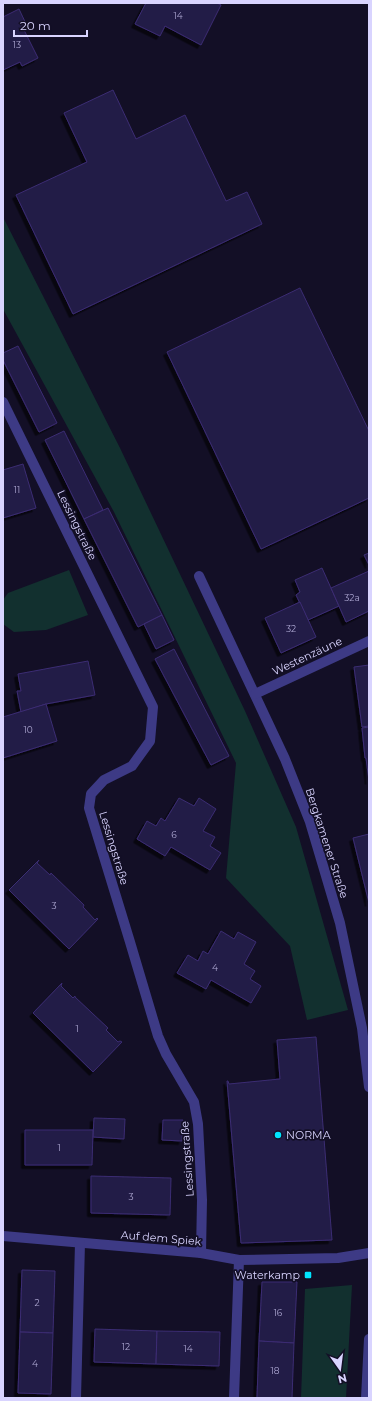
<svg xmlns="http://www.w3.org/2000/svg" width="372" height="1401" viewBox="0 0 372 1401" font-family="Montserrat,sans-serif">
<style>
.green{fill:#12302f}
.building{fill:#241b47;stroke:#3b2d73;filter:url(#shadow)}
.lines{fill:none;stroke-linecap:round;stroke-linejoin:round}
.minor{stroke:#3d3a85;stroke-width:10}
.poi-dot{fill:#00e5ff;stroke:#130f26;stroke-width:1.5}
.labels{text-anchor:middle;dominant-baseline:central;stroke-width:3.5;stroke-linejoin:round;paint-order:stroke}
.number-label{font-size:9px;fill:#aca6d1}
.street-label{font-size:11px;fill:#d9d4ff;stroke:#130f26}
.poi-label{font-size:11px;fill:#d9d4ff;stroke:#130f26;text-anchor:start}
</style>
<defs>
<filter id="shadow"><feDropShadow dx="-3.5" dy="3.5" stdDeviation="0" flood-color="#0009"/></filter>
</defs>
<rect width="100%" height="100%" fill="#130f26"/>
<g class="green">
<path d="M3 217 120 448 245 711 296 827 348 1010 307 1020 290 946 226 878 236 763 114 512 3 309Z"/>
<path d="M69 570 88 615 46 630 14 632 3 624V600L8 593Z"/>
<path d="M352 1285 346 1398H301L305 1289Z"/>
</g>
<g class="building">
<path d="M146 3H217L221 5 201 45 165 26 160 36 135 24Z"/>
<path d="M19 9 28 28 24 30 38 58 22 66 20 62 3 70V17Z"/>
<path d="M113 90 136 139 185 115 226 201 247 192 262 224 73 314 16 195 87 162 64 113Z"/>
<path d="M300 288 369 431V498L261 549 167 352Z"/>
<path d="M18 346 57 423 39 432 3 360V353Z"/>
<path d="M64 431 103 510 84 519 45 440Z"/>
<path d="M23 464 36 508 3 518V470Z"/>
<path d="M108 508 162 615 138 627 84 519Z"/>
<path d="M369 553V565L364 555Z"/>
<path d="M322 568 339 606 308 620 296 595 300 592 295 580Z"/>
<path d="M369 571V611L346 622 331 588Z"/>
<path d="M300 602 316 637 281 653 265 618Z"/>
<path d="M162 615 174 640 156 649 144 624Z"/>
<path d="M174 649 229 756 211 765 155 659Z"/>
<path d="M88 661 95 695 46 704 21 712 17 691H21L18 674Z"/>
<path d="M369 665V726L362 727 354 667Z"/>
<path d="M46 704 57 741 3 758V717Z"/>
<path d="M369 727V781L366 758H365L362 728Z"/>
<path d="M179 798 194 806 199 798 216 809 203 831 215 837 210 846 221 853 210 870 171 847 165 856 137 839 147 821 156 826 161 818 165 821Z"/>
<path d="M369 834V903L353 838Z"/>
<path d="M39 860 37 863 50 875 51 873 84 905 83 907 95 920 97 918 98 919 69 949 9 890Z"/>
<path d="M221 931 234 939 238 932 256 942 244 964 255 971 250 979 261 986 251 1003 211 980 206 989 177 973 188 955 198 961 203 951 208 954Z"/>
<path d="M62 983 61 986 73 998 75 996V997L108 1028 106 1030 118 1042 120 1041 122 1042 93 1072 33 1013Z"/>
<path d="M316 1037 332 1240 241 1243 227 1081H228L229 1084 280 1079 277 1040Z"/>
<path d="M94 1118 125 1119 124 1139 93 1137Z"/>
<path d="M163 1120H183L182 1141 162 1140Z"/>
<path d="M25 1130H93L92 1165H25Z"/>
<path d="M91 1176 171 1178 170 1215 91 1213Z"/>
<path d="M22 1270 55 1271 53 1333 20 1332Z"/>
<path d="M262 1282H297L294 1343 259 1341Z"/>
<path d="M95 1329 157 1331 156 1364 94 1362Z"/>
<path d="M157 1331 220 1332 219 1366 156 1364Z"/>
<path d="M20 1332 53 1333 51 1394 18 1393Z"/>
<path d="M259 1341 294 1343 292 1398H257Z"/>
</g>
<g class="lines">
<g class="minor">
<path d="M3 402 153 707 150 741 132 766 104 780 91 794 89 808 130 942 158 1036 166 1054 194 1102 198 1124 202 1200 201 1253"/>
<path d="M199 576 285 759 310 822 340 923 362 1028 369 1087"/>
<path d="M255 694 369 641"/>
<path d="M3 1236 201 1253 239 1260 338 1258 369 1253"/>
<path d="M76 1398 80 1243"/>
<path d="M234 1398 239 1260"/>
<path d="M366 1398 369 1339"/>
</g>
</g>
<g class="poi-dot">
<circle cx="278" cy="1135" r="4"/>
<rect x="304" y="1271" width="8" height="8" rx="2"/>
</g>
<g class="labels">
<g class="number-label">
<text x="178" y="15">14</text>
<text x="17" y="44">13</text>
<text x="17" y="489">11</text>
<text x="352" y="597">32a</text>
<text x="291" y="628">32</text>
<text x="28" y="729">10</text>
<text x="174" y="834">6</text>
<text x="54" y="905">3</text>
<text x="215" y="967">4</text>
<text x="77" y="1028">1</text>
<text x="59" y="1147">1</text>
<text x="131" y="1196">3</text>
<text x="37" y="1302">2</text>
<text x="278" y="1312">16</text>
<text x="126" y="1346">12</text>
<text x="188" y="1348">14</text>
<text x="35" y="1363">4</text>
<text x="275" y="1370">18</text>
</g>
<g class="street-label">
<text transform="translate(77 525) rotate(64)">Lessingstraße</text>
<text transform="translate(307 656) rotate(-25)">Westenzäune</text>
<text transform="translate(327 843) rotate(72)">Bergkamener Straße</text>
<text transform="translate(114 848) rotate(73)">Lessingstraße</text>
<text transform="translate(187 1159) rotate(-94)">Lessingstraße</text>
<text transform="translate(161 1238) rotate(5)">Auf dem Spiek</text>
</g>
<g class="poi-label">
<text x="286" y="1135">NORMA</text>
<text x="300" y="1275" text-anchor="end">Waterkamp</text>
</g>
</g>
<rect width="372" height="1401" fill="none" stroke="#d9d4ff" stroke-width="8"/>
<g transform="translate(340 1369) rotate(166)" stroke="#130f26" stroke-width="3" paint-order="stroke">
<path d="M0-3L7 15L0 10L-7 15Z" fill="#d9d4ff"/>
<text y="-6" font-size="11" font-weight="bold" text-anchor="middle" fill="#d9d4ff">N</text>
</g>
<path d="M14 30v6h73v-6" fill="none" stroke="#d9d4ff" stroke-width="2"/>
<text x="20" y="30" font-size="12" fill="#d9d4ff" stroke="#130f26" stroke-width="3" paint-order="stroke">20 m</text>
</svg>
